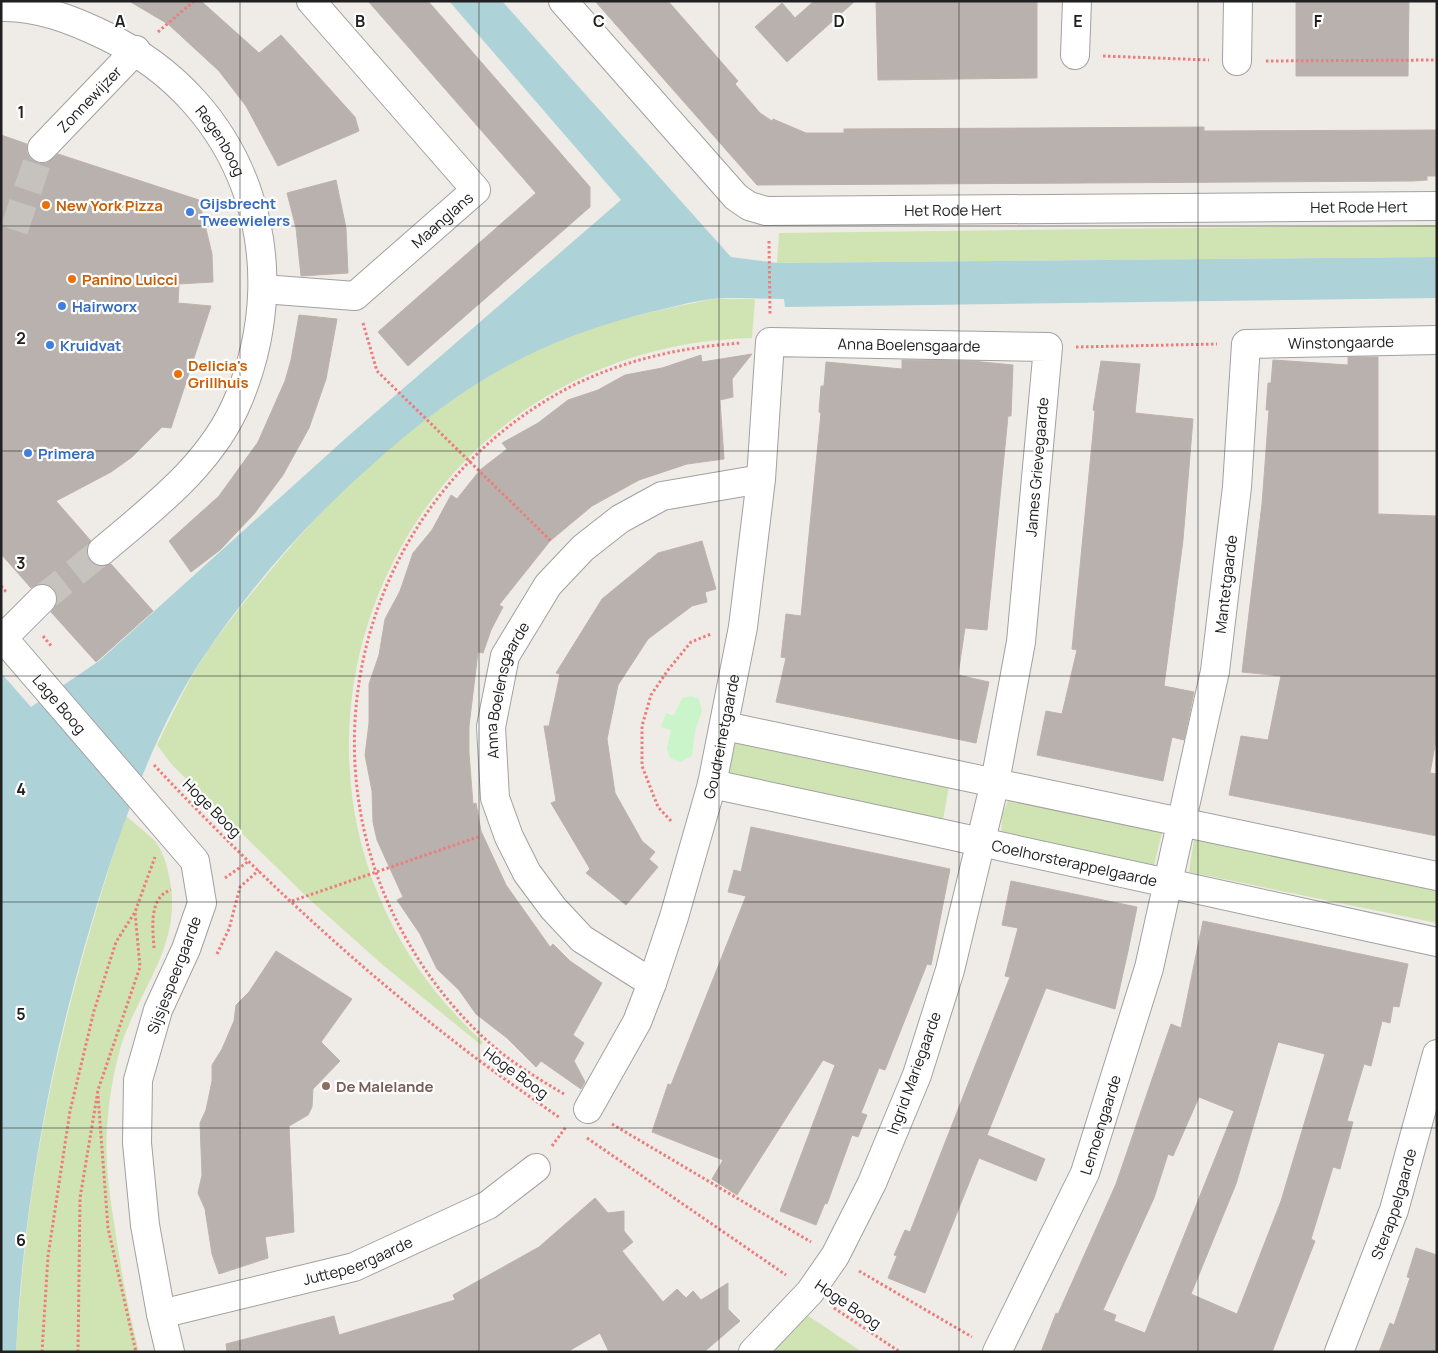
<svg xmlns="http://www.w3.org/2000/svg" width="1438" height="1353" viewBox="0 0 1438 1353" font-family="Manrope,sans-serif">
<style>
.grass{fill:#d0e4b3}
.park{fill:#caf4ca}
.water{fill:#add3d8}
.building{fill:#b9b1ad;stroke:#c0b2ab;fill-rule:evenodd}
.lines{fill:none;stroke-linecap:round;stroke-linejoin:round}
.street-tunnel{stroke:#c6c3bf;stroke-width:28;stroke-dasharray:28 14;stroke-linecap:butt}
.street-casing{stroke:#a1a1a1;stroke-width:30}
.path{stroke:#ec7d7c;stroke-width:3;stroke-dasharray:2.5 2.5;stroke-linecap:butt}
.street{stroke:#fff;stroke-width:28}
.grid{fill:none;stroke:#202020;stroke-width:1;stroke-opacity:0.55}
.food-dot{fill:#e8710a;stroke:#fff;stroke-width:2}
.shop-dot{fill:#3f7fe0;stroke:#fff;stroke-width:2}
.education-dot{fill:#8d6e63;stroke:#fff;stroke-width:2}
.labels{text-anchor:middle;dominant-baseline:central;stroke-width:4.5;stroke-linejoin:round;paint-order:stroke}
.street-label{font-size:15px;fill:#202020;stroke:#fff}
.shop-label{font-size:15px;font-weight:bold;fill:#366cbe;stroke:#fff;text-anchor:start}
.food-label{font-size:15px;font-weight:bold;fill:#c56008;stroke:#fff;text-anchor:start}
.education-label{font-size:15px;font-weight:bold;fill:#785e54;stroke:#fff;text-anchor:start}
.grid-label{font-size:16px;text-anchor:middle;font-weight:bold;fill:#202020;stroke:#fff;stroke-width:4.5;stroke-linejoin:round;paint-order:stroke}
</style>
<rect width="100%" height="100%" fill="#efece7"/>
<g class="grass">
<path d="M1437 225V257L777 263 779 233Z"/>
<path d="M712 299H755L752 338C383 347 209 792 483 1042L481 1045 384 966 310 900 173 766 157 745C171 717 184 688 201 661 220 632 243 604 265 577 339 486 428 402 535 350 590 323 652 312 712 299Z"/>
<path d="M735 743 949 786 943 820 728 775Z"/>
<path d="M1009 798 1162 832 1154 866 1001 834 1002 815Z"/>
<path d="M126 816C135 824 146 832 155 841 162 850 167 864 169 876 184 944 140 986 121 1046 113 1073 109 1101 107 1128 105 1160 109 1190 114 1222 120 1266 128 1309 139 1352H16C17 1327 20 1301 22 1276 36 1119 76 966 126 816Z"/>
<path d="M1194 839 1437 886V923L1189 872Z"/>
<path d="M807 1315 862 1352H769Z"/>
</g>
<path class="park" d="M691 696 699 699 702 711 695 731 692 756 680 762 670 758 667 748 671 730 661 727 666 713 674 716 682 698Z"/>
<path class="water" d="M449 1H502L731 257 777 263 1437 257V298L785 307 784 299C761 299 735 297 712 299 693 301 674 307 655 311 538 339 462 384 373 464 308 521 250 587 202 659 160 723 132 798 108 870 57 1025 24 1188 16 1352H1V673L31 707 99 661 346 438 621 200Z"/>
<g class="building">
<path d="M129 1H201L259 53 281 35 355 117 359 131 278 166 246 106 219 71 168 24Z"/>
<path d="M368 1H428L590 187V207L408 366 378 332 536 193Z"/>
<path d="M595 1H668L738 81 735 84 760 113 772 121 773 119 806 133H844V129L1039 128 1204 127V131L1437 130V176H1427V180L1413 181 757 185Z"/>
<path d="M814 1H855L787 62 755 27 782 3 795 18Z"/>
<path d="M876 1H1037V78L878 80Z"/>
<path d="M1296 1H1409L1408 76H1296Z"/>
<path d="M1 135 27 144V153L31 159 38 163H47L58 154 199 200 212 254 213 282 179 284 178 303 211 306 171 428 162 427 132 457 111 472 56 501 91 541 87 553 90 561 97 566 111 564 153 611 96 662 51 612 57 603V595L53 588 46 584H38L31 588 1 554Z"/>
<path d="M336 180 346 228 348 273 301 276 296 228 287 193Z"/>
<path d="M299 315 337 319 326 379 309 428 283 475 254 514 220 550 191 572 169 541 219 496 258 442 285 381 291 360Z"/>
<path d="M752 354 732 379 733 397 720 400 724 459 687 464 639 480 592 506 550 541 499 605 503 607 491 630 483 653 478 652 469 726V753L473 804 476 803 481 831 506 885 550 947 553 944 570 961 602 983 573 1035 584 1043 574 1061 585 1082 581 1089 541 1061 536 1067 507 1038 476 1014 459 990 437 969 420 934 397 900 403 897 377 840 373 822 372 791 365 755 369 723V684L379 655 385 619 400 591 413 553 432 530 451 495 457 499 480 470 507 449 502 443 538 423 568 400 598 390 625 375 662 368 701 355 702 362Z"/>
<path d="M1348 357H1378V514L1437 516V735L1430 773 1437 774V836L1229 795 1241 736 1268 740 1281 676 1242 672 1262 504 1269 410H1266L1268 383H1271L1273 360 1348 365Z"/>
<path d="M902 360 972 361 1013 365 1011 416H1008L987 630 965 628 958 675 989 682 976 743 776 702 786 658 781 657 786 614 801 616 821 413 819 412 821 386H824L826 362 902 369Z"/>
<path d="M1101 361 1140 364 1135 413 1193 419 1183 540 1164 686 1194 692 1184 740 1172 737 1163 781 1037 755 1046 711 1062 714 1077 650 1072 649 1093 433 1095 411 1093 410Z"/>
<path d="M702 541 716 589 705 592 707 602 692 606 648 639 618 685 607 739 615 793 642 841 655 852 649 859 658 867 626 905 586 873 590 869 551 803 556 801 544 726H549L560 674 556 673 602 599 658 553Z"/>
<path d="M751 827 950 869 931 965 927 964 885 1070 879 1068 861 1113 867 1115 858 1137 852 1135 827 1204 825 1203 816 1225 780 1211 835 1065 823 1060 737 1195 712 1179 723 1160 652 1132 668 1084 671 1085 746 896 728 892 734 870 741 872Z"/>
<path d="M1011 881 1137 907 1128 951 1115 1009 1046 988 987 1135 1045 1159 1036 1181 979 1158 925 1293 888 1278 897 1256 894 1255 905 1230 910 1232 1010 977 1005 976 1018 928 1002 925Z"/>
<path d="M1203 921 1408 964 1399 1007 1393 1006 1390 1023 1382 1021 1371 1066 1364 1064 1347 1121 1353 1122 1340 1169 1333 1167 1311 1239 1315 1241 1272 1352H1041L1056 1313 1058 1314 1116 1184 1171 1024 1181 1028ZM1278 1042 1325 1054 1281 1201 1237 1314 1191 1294 1236 1184ZM1199 1097 1234 1111 1145 1333 1114 1321 1116 1315 1103 1310 1154 1198 1168 1154 1173 1156Z"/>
<path d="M276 951 352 999 321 1042 340 1061 313 1089 312 1107 308 1115 289 1126 294 1232 265 1237 268 1258 219 1274 212 1254 205 1209 198 1193 202 1175 200 1123 206 1110 212 1081V1065L222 1049 234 1021 236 1005 249 992Z"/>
<path d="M595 1198 608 1213 624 1211V1231L633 1242 622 1251 663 1302 677 1289 686 1298 693 1291 701 1300 728 1283V1309L740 1321 704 1352H609L600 1333 567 1352H227L226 1344 334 1316 339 1335 455 1300 453 1295 539 1247Z"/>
<path d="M1416 1248 1437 1255V1352H1379L1390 1323 1394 1325 1410 1278 1407 1277Z"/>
</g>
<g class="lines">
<g class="street-tunnel">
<path d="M14 230 42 148"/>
<path d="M42 599 102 551"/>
</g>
<g class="street-casing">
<g id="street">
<path id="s1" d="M563 1 736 197 749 206 766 211 1437 206"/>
<path id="s2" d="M1 7C38 6 73 20 106 36 245 103 297 257 239 398 213 463 154 507 102 551"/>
<path d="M1075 55 1077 1"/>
<path d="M1237 61 1238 1"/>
<path id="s3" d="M42 148 136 50"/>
<path id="s4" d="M263 289 355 296 476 190 311 1"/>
<path id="s5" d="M42 599 3 638 195 861 202 903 186 949 158 1010 138 1080 137 1143 145 1225 161 1314 170 1352"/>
<path d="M725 726 1437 876"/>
<path id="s6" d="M712 784C954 835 1195 890 1437 942"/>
<path id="s7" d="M652 983 582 939 553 908 527 873 509 837 495 798 491 727 505 656 548 585 583 548 620 519 662 496 761 479"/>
<path id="s8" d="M588 1109 637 1022 652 983 674 917 712 784 743 627 761 479 770 342 1048 347 1021 642 995 782 950 970 917 1075 872 1183 835 1256 810 1292 753 1352"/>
<path id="s9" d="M161 1314 354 1267 488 1205 536 1168"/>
<path id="s10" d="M997 1352 1085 1173 1149 968 1215 671 1237 487 1246 344 1437 340"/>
<path id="s11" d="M1339 1352 1394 1210 1437 1054"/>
</g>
</g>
<g class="path">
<path d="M158 32 194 1"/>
<path d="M1103 56 1209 60"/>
<path d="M1266 61 1437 60"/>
<path d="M769 241 770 314"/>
<path d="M363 323 377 371 551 541"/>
<path d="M1076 347 1217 344"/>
<path d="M1 586 7 593"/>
<path d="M43 636 52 647"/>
<path d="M154 765C247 864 348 959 455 1042 489 1069 525 1093 560 1118"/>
<path d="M671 821 658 807 642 766V726L651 695 668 670 691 642 711 634"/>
<path d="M225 878 249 861"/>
<path d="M292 901 478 837"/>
<path d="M154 948C153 930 148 897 171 890"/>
<path d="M217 954 229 929 240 887 259 870"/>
<path d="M564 1094C542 1081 519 1067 499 1051 446 1007 406 949 381 886 308 696 390 481 570 387 623 360 682 347 741 343"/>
<path d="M98 1096 108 1228 136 1352"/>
<path d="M612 1124 811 1242"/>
<path d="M587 1138 786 1275"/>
<path d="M552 1146 566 1127"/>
<path d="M859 1271 972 1337"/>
<path d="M834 1308 900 1352"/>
<path d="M42 1352 48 1256 70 1111 94 1011 116 942 135 912 155 857"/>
<path d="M78 1352 80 1198 98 1090 140 967 135 912"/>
</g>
<use href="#street" class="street"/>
</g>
<path class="grid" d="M240 1V1352M479 1V1352M719 1V1352M959 1V1352M1198 1V1352M1 226H1437M1 451H1437M1 676H1437M1 902H1437M1 1128H1437"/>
<g class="food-dot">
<circle cx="46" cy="205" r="5"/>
<circle cx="72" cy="279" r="5"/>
<circle cx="178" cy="374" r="5"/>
</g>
<g class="shop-dot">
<circle cx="190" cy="212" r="5"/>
<circle cx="62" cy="306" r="5"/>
<circle cx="50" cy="345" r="5"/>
<circle cx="28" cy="453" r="5"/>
</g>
<circle class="education-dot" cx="326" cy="1086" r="5"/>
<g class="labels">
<g class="street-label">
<text stroke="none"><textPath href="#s3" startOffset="68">Zonnewijzer</textPath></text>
<text stroke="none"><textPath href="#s2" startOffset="268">Regenboog</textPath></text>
<text stroke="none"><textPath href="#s1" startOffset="888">Het Rode Hert</textPath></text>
<text stroke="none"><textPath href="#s1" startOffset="482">Het Rode Hert</textPath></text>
<text stroke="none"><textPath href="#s4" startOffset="208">Maanglans</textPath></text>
<text stroke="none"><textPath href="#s10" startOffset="1142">Winstongaarde</textPath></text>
<text stroke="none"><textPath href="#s8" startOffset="935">Anna Boelensgaarde</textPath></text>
<text transform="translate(1037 467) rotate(-85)">James Grievegaarde</text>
<text stroke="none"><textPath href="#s10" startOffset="806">Mantetgaarde</textPath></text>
<text stroke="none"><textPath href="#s7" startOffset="361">Anna Boelensgaarde</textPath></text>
<text stroke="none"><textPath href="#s5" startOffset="142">Lage Boog</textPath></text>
<text stroke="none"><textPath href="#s8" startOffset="398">Goudreinetgaarde</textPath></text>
<text transform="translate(212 808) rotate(45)">Hoge Boog</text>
<text stroke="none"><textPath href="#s6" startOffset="371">Coelhorsterappelgaarde</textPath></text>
<text transform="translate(174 975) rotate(-69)">Sijsjespeergaarde</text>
<text transform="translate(516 1073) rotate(36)">Hoge Boog</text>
<text transform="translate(914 1073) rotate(-70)">Ingrid Mariegaarde</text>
<text stroke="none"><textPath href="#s10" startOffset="250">Lemoengaarde</textPath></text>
<text stroke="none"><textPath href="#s11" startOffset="158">Sterappelgaarde</textPath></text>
<text stroke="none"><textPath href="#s9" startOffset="204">Juttepeergaarde</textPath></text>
<text transform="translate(848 1304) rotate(34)">Hoge Boog</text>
</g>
<g class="shop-label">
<text x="200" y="203">Gijsbrecht<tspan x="200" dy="17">Tweewielers</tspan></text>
<text x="72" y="306">Hairworx</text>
<text x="60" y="345">Kruidvat</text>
<text x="38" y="453">Primera</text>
</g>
<g class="food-label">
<text x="56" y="205">New York Pizza</text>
<text x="82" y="279">Panino Luicci</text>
<text x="188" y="365">Delicia's<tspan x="188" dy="17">Grillhuis</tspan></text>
</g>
<g class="education-label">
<text x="336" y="1086">De Malelande</text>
</g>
</g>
<g class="grid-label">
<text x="120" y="27">A</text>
<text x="360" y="27">B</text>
<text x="599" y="27">C</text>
<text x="839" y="27">D</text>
<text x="1078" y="27">E</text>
<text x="1318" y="27">F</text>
<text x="21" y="118">1</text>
<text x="21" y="344">2</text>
<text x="21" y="569">3</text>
<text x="21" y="795">4</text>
<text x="21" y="1020">5</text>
<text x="21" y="1246">6</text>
</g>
<rect width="1438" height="1353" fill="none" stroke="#202020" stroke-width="5"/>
</svg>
